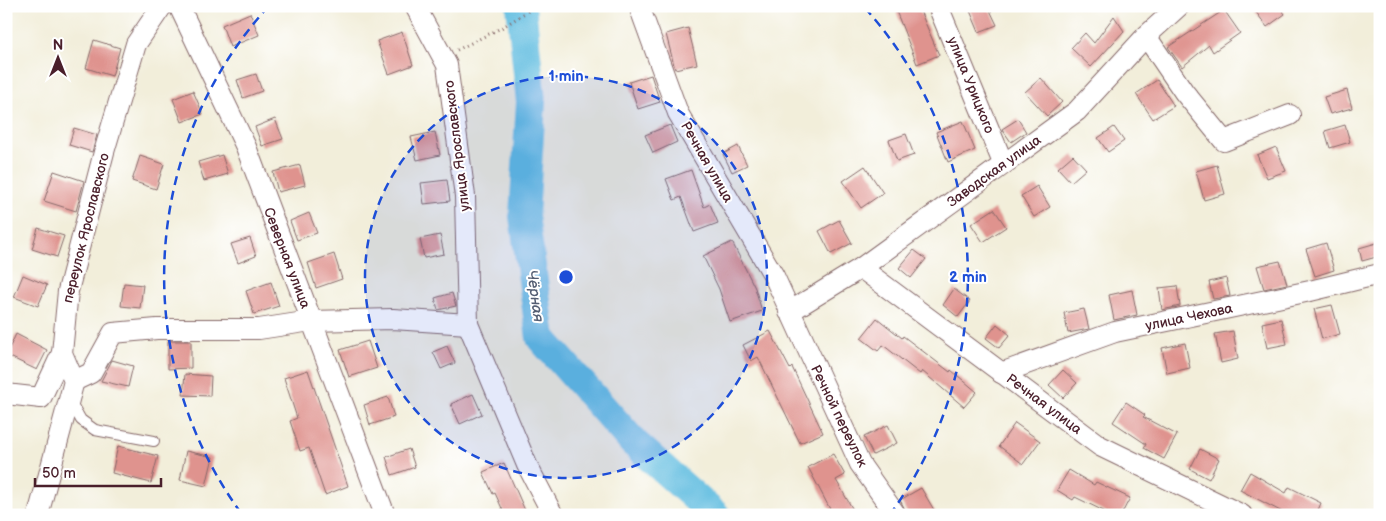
<svg xmlns="http://www.w3.org/2000/svg" width="1386" height="521" viewBox="0 0 1386 521" font-family="'Balsamiq Sans',sans-serif">
<style>
.lines{fill:none;stroke-linecap:round;stroke-linejoin:round}
.river{stroke:#62bde0;stroke-width:30}
.building{fill:#df938e}
.service-casing{stroke:#856768;stroke-width:12}
.minor-casing{stroke:#856768;stroke-width:22}
.path{stroke:#856768;stroke-width:3;stroke-dasharray:1 4;stroke-linecap:butt}
.service{stroke:#fff;stroke-width:10}
.minor{stroke:#fff;stroke-width:20}
.ring{fill:none;stroke:#1d4ed8;stroke-width:2.5;stroke-dasharray:9 6}
.labels{text-anchor:middle;dominant-baseline:central;stroke-width:4;stroke-linejoin:round;paint-order:stroke}
.street-label{font-size:14px;fill:#4a1f2b;stroke:#fff}
.water-label{font-size:15px;font-style:italic;fill:#545e73;stroke:#fff}
.centre{fill:#1d4ed8;stroke:#fff;stroke-width:2.5}
.ring-label{font-size:15px;text-anchor:middle;font-weight:bold;fill:#1d4ed8;stroke:#fff;stroke-width:4;stroke-linejoin:round;paint-order:stroke}
</style>
<rect width="100%" height="100%" fill="#fff"/>
<filter id="ink" filterUnits="userSpaceOnUse"><feTurbulence type="fractalNoise" baseFrequency=".02" numOctaves="2"/><feDisplacementMap in="SourceGraphic" scale="10" xChannelSelector="R" yChannelSelector="G"/><feConvolveMatrix kernelMatrix="1 2 1 2 8 2 1 2 1" color-interpolation-filters="sRGB"/></filter>
<filter id="wash" filterUnits="userSpaceOnUse"><feTurbulence type="fractalNoise" baseFrequency=".0096" numOctaves="4" result="noise"/><feDisplacementMap in="SourceGraphic" scale="20" xChannelSelector="R" yChannelSelector="G"/><feGaussianBlur stdDeviation="1.12" result="paint"/><feColorMatrix in="noise" values="0 0 0 0 0 0 0 0 0 0 0 0 0 0 0 0 0 1.4 0 .05"/><feComposite in="paint" operator="in"/></filter>
<g filter="url(#wash)">
<rect width="100%" height="100%" fill="#f2eeda"/>
<g class="lines">
<path class="river" d="M521 6 531 102 524 216 541 338 633 442 715 515"/>
</g>
<g id="blocks">
<g class="building">
<path d="M894 6H918L939 55 917 64Z"/>
<path d="M968 6H988L997 25 979 32Z"/>
<path d="M1264 6H1279L1285 14 1267 27 1256 12Z"/>
<path d="M1224 10 1240 33 1213 52 1209 45 1182 67 1168 47Z"/>
<path d="M250 13 259 35 230 47 222 25Z"/>
<path d="M1114 16 1124 31 1091 67 1071 48 1085 33 1094 43Z"/>
<path d="M688 28 697 64 675 69 666 34Z"/>
<path d="M402 32 413 65 389 74 377 41Z"/>
<path d="M94 40 120 48 112 76 86 68Z"/>
<path d="M256 74 262 91 243 98 237 80Z"/>
<path d="M651 75 660 102 638 109 629 82Z"/>
<path d="M1041 78 1062 102 1047 116 1025 92Z"/>
<path d="M1157 80 1174 106 1153 119 1136 94Z"/>
<path d="M1347 90 1352 108 1330 114 1324 97Z"/>
<path d="M193 91 203 114 182 122 173 99Z"/>
<path d="M275 119 283 139 262 146 255 127Z"/>
<path d="M1018 119 1026 132 1011 142 1002 129Z"/>
<path d="M963 121 975 150 948 162 936 132Z"/>
<path d="M670 125 677 142 653 153 645 135Z"/>
<path d="M1345 125 1350 142 1330 148 1325 131Z"/>
<path d="M1114 127 1124 141 1108 152 1098 138Z"/>
<path d="M74 128 97 135 92 152 69 145Z"/>
<path d="M435 132 440 155 417 160 411 137Z"/>
<path d="M906 134 914 155 897 161 889 140Z"/>
<path d="M738 146 747 165 732 172 723 154Z"/>
<path d="M1276 147 1286 171 1267 178 1257 155Z"/>
<path d="M222 155 228 174 204 181 198 162Z"/>
<path d="M1073 155 1086 169 1071 182 1058 168Z"/>
<path d="M140 156 164 164 156 189 132 181Z"/>
<path d="M300 165 305 185 278 192 273 172Z"/>
<path d="M1217 165 1225 194 1204 200 1196 171Z"/>
<path d="M865 166 883 193 861 208 843 181Z"/>
<path d="M691 170 704 207 710 204 718 223 694 232 681 197 674 200 666 179Z"/>
<path d="M54 171 84 181 76 211 44 201Z"/>
<path d="M447 180 450 201 424 204 421 183Z"/>
<path d="M1037 186 1050 207 1034 217 1021 196Z"/>
<path d="M994 209 1006 227 983 242 971 224Z"/>
<path d="M309 213 317 233 297 240 290 221Z"/>
<path d="M839 220 852 243 831 254 819 231Z"/>
<path d="M38 228 64 236 57 257 32 249Z"/>
<path d="M440 235 444 254 424 258 420 239Z"/>
<path d="M250 238 256 256 238 263 231 244Z"/>
<path d="M732 242 755 288 762 311 730 322 719 289 703 256Z"/>
<path d="M1380 242V256L1362 261 1359 248Z"/>
<path d="M1326 243 1334 270 1315 276 1306 249Z"/>
<path d="M914 250 926 259 911 278 899 268Z"/>
<path d="M334 254 342 279 316 288 308 263Z"/>
<path d="M1280 261 1287 284 1264 289 1257 266Z"/>
<path d="M23 275 47 285 38 306 14 297Z"/>
<path d="M1226 278 1230 296 1213 299 1209 282Z"/>
<path d="M271 282 279 306 254 314 246 291Z"/>
<path d="M124 283 143 285 140 308 121 306Z"/>
<path d="M1177 286 1180 306 1162 310 1159 288Z"/>
<path d="M954 289 970 301 958 317 943 305Z"/>
<path d="M1132 290 1137 315 1114 320 1109 295Z"/>
<path d="M452 293 456 306 438 310 435 298Z"/>
<path d="M1332 305 1340 334 1322 339 1314 309Z"/>
<path d="M1084 309 1089 329 1068 333 1064 313Z"/>
<path d="M877 318 902 338 903 336 950 372 951 370 977 392 964 407 922 371 920 374 883 345 878 351 861 338Z"/>
<path d="M1281 319 1287 344 1267 348 1262 323Z"/>
<path d="M997 324 1010 335 999 348 986 338Z"/>
<path d="M770 331 790 369 792 367 823 433 800 443 758 357 751 361 743 345Z"/>
<path d="M1233 331 1238 359 1221 363 1215 334Z"/>
<path d="M16 334 47 350 37 370 6 355Z"/>
<path d="M168 341H191V368L168 369Z"/>
<path d="M368 341 377 368 349 377 340 350Z"/>
<path d="M1185 343 1190 368 1167 373 1162 348Z"/>
<path d="M447 346 455 363 441 369 433 352Z"/>
<path d="M112 360 133 366 128 387 101 381Z"/>
<path d="M308 370 348 486 325 495 309 448 300 451 290 421 297 418 284 378Z"/>
<path d="M1063 370 1077 383 1063 398 1049 385Z"/>
<path d="M185 374 211 376 210 396 183 395Z"/>
<path d="M473 394 482 414 460 424 451 404Z"/>
<path d="M388 397 394 417 370 425 364 405Z"/>
<path d="M1126 402 1145 415 1143 417 1177 435 1164 459 1144 448 1146 444 1113 422Z"/>
<path d="M1015 423 1040 441 1023 464 999 446Z"/>
<path d="M888 425 897 443 873 455 864 437Z"/>
<path d="M118 446 158 456 151 483 112 473Z"/>
<path d="M409 449 415 467 392 475 386 457Z"/>
<path d="M1200 449 1219 459 1209 479 1190 469Z"/>
<path d="M186 451 213 457 206 486 180 480Z"/>
<path d="M833 454 845 475 836 480 856 515H833L808 467Z"/>
<path d="M504 463 527 515H505L495 493 493 494 483 472Z"/>
<path d="M1069 470 1094 485 1096 482 1130 498 1121 515H1112L1075 497 1073 500 1057 490Z"/>
<path d="M1250 472 1286 493 1289 487 1321 503 1316 515H1288L1240 490Z"/>
<path d="M921 488 937 515H908L900 500Z"/>
</g>
</g>
</g>
<g filter="url(#ink)">
<use href="#blocks" fill-opacity="0" stroke="#856768" stroke-width="1"/>
<g class="lines">
<g class="service-casing">
<path id="service" d="M70 401 81 420 95 430 154 441"/>
</g>
<g class="minor-casing">
<g id="minor">
<path d="M179 6 246 147 385 515"/>
<path d="M415 6 447 65 465 196 468 324 527 465 553 515"/>
<path d="M639 6 678 113 774 276 860 464 896 515"/>
<path d="M938 6 1003 163"/>
<path d="M1146 36 1184 92 1224 141 1290 115"/>
<path d="M861 268 1100 446 1242 515"/>
<path d="M789 312 861 268 1077 111 1146 36 1179 6"/>
<path d="M1001 373 1115 332 1310 291 1380 274"/>
<path d="M74 381 91 373 113 333 157 329H259L311 321 393 319 468 324"/>
<path d="M6 394 41 398 62 353"/>
<path d="M38 515 74 381 62 353 68 291 104 152 136 44 162 6"/>
</g>
</g>
<path class="path" d="M457 50 503 27 536 6"/>
<use href="#service" class="service"/>
<use href="#minor" class="minor"/>
</g>
</g>
<circle cx="566" cy="277" r="201" fill="#1d4ed8" fill-opacity=".12"/>
<g class="ring">
<circle cx="566" cy="277" r="201"/>
<path d="M241 513A402 402 0 0 1 267 8M865 8A402 402 0 0 1 891 513"/>
</g>
<g class="labels">
<g class="street-label">
<text transform="translate(971 85) rotate(68)">улица Урицкого</text>
<text transform="translate(457 146) rotate(-97)">улица Ярославского</text>
<text transform="translate(707 162) rotate(60)">Речная улица</text>
<text transform="translate(994 171) rotate(-36)">Заводская улица</text>
<text transform="translate(86 228) rotate(-76)">переулок Ярославского</text>
<text transform="translate(287 258) rotate(69)">Северная улица</text>
<text transform="translate(1189 317) rotate(-12)">улица Чехова</text>
<text transform="translate(1044 404) rotate(37)">Речная улица</text>
<text transform="translate(839 416) rotate(64)">Речной переулок</text>
</g>
<g class="water-label">
<text transform="translate(535 296) rotate(82)">Чёрная</text>
</g>
</g>
<circle cx="566" cy="277" r="8" class="centre"/>
<g class="ring-label">
<text x="566" y="81">1 min</text>
<text x="968" y="282">2 min</text>
</g>
<rect width="1386" height="521" fill="none" stroke="#fff" stroke-width="25"/>
<g transform="translate(58 58)" stroke="#ffffff" stroke-width="4" paint-order="stroke">
<path d="M0-4L9 19L0 12L-9 19Z" fill="#4a1f2b"/>
<text y="-8" font-size="14" font-weight="bold" text-anchor="middle" fill="#4a1f2b">N</text>
</g>
<path d="M35 478v8h126v-8" fill="none" stroke="#4a1f2b" stroke-width="2.5"/>
<text x="42" y="478" font-size="15" fill="#4a1f2b" stroke="#ffffff" stroke-width="4" paint-order="stroke">50 m</text>
</svg>
